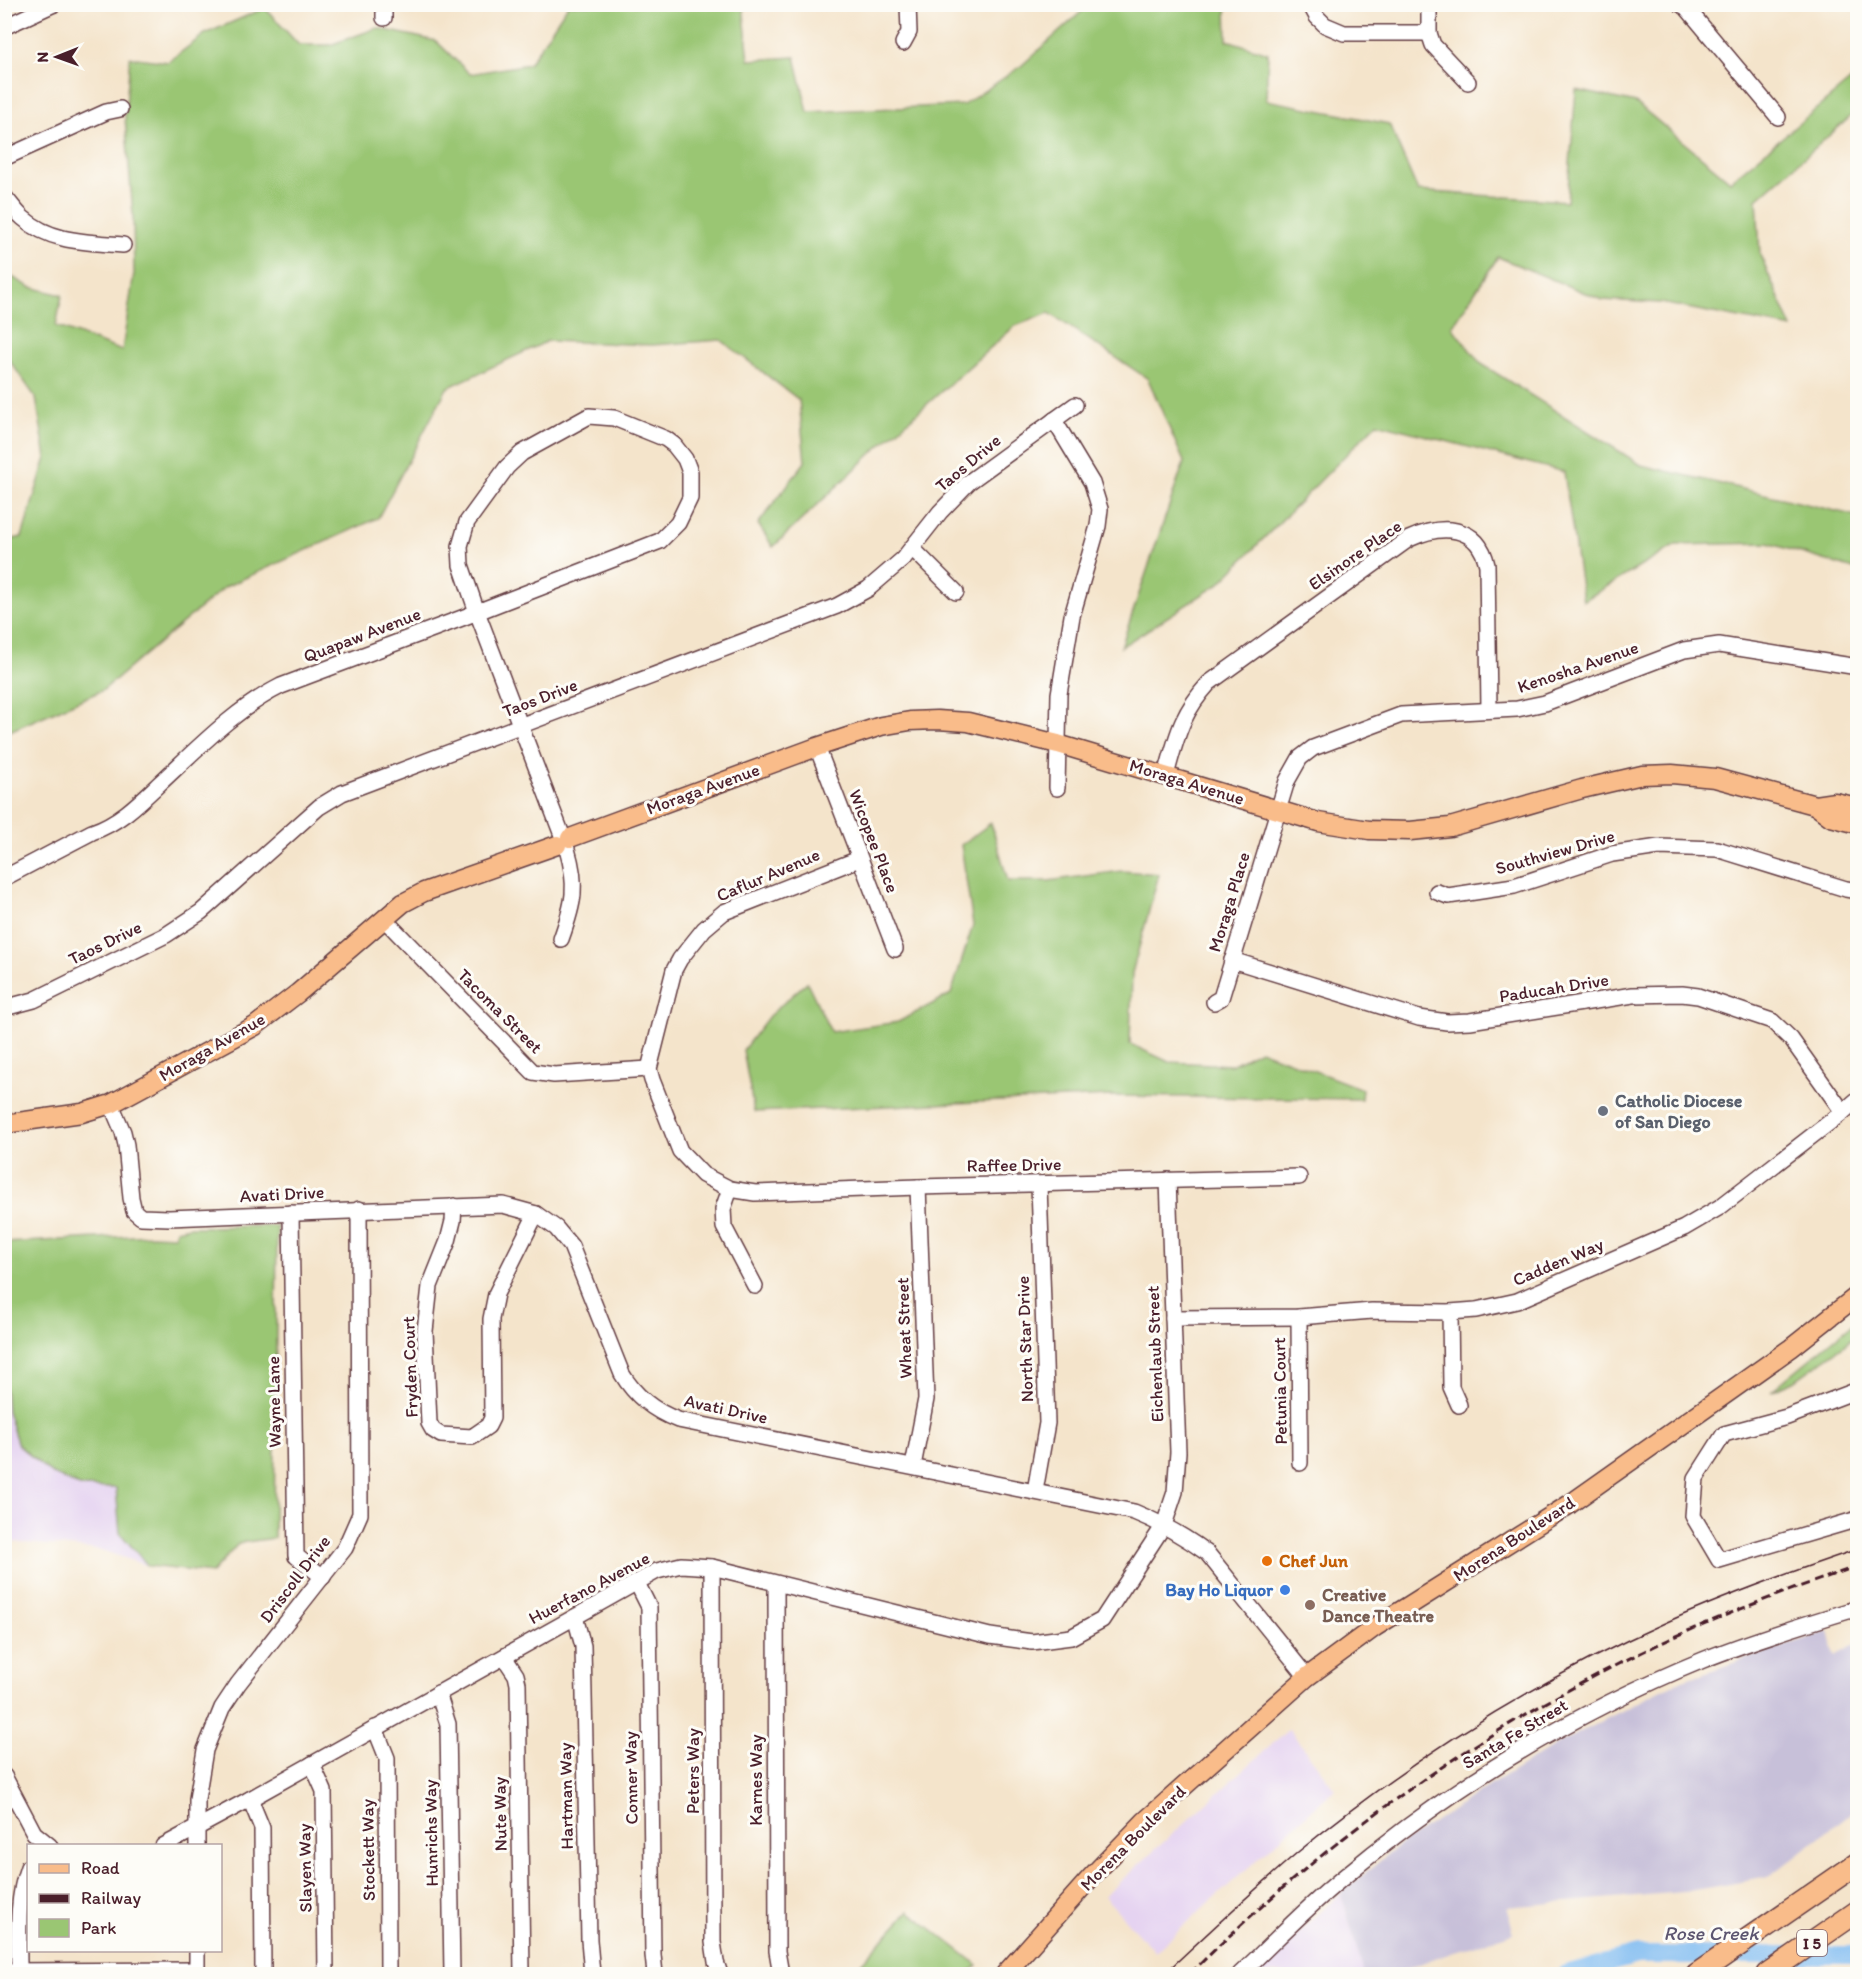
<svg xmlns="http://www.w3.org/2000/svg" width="1862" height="1979" viewBox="0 0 1862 1979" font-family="Itim,sans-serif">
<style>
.built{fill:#e5d3f1}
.industrial{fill:#c7c0d9}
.green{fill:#9ac673;stroke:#72724f;stroke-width:1.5}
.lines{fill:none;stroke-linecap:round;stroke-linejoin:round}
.river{stroke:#7fbbf1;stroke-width:18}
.minor-casing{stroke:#643d43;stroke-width:18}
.major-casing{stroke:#643d43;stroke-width:21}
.highway-casing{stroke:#643d43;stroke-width:24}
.minor{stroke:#fff;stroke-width:15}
.major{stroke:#f9bc8a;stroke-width:18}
.highway{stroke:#f9bc8a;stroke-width:21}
.tram{stroke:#4a1f2b;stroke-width:1.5}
.rail{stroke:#4a1f2b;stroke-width:3;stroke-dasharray:9 4.5;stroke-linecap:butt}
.worship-dot{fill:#6b7280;stroke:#fdfcf7;stroke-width:2}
.food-dot{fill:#e8710a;stroke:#fdfcf7;stroke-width:2}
.shop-dot{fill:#3f7fe0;stroke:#fdfcf7;stroke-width:2}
.education-dot{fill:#8d6e63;stroke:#fdfcf7;stroke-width:2}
.labels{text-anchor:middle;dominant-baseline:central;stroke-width:6;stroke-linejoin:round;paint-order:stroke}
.shield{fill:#fdfcf7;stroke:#806168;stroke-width:1.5}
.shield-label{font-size:16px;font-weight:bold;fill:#4a1f2b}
.street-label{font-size:18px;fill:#4a1f2b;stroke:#fdfcf7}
.worship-label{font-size:18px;font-weight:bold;fill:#5b616d;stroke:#fdfcf7;text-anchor:start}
.food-label{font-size:18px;font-weight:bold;fill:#c56008;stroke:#fdfcf7;text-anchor:start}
.shop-label{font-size:18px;font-weight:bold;fill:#366cbe;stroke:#fdfcf7;text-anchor:end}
.education-label{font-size:18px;font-weight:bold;fill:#785e54;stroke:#fdfcf7;text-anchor:start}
.water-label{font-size:20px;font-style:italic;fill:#5d5670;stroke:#fdfcf7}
</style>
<rect width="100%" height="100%" fill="#fdfcf7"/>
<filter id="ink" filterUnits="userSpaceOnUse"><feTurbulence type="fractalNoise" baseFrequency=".0167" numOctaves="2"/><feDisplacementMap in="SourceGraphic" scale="12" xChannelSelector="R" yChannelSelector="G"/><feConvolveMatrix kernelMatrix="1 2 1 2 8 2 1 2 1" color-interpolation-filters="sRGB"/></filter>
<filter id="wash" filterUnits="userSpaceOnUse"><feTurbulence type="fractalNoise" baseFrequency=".008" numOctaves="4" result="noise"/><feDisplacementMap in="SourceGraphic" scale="24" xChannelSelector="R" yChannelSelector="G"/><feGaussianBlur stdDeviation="1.35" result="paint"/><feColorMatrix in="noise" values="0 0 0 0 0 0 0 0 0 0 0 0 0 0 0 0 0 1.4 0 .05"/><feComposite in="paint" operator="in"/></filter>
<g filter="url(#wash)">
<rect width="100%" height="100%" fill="#f4e4cb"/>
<g class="built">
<path d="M4 1370 81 1487 116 1488 120 1533 148 1566 101 1550 5 1541Z"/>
<path d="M1289 1729 1335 1789 1155 1952 1104 1896Z"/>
<path d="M1341 1893 1364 1974H1256Z"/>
</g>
<path class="industrial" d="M1829 1631 1835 1656 1857 1644V1808L1769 1877 1683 1892 1506 1907 1514 1933 1451 1952 1393 1974H1364L1341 1893 1401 1844 1494 1783 1561 1742 1680 1681Z"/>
<g class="green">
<path d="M568 5H743L749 60 795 57 808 112 963 105 1020 67 1089 5H1226L1227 40 1268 53 1266 100 1389 124 1418 191 1567 201 1576 90 1636 103 1730 181 1857 75V111L1757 199 1760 255 1792 328 1661 303 1602 300 1498 257 1452 327 1480 363 1641 465 1857 516V570L1768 543 1676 545 1583 601 1564 472 1377 423 1219 584 1121 647 1184 462 1148 379 1049 313 1015 326 871 454 773 547 758 524 805 462 799 400 721 340 652 345 548 341 447 388 378 518 225 587 103 690 5 733 4 541 22 537 46 458 36 398 5 354V273L30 287 62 295 56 326 122 351 134 273 133 215 125 117 130 57 168 62 205 34 265 8 299 45H330L377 28 436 41 470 74 529 64Z"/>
<path d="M991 823 1008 881H1048L1122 871 1159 874 1132 973 1130 1044 1169 1062 1231 1065 1260 1050 1362 1089 1361 1099 1111 1096 754 1112 743 1050 769 1016 807 982 831 1032 898 1022 951 994 973 925 961 845Z"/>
<path d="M189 1227 277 1226 274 1538 239 1543 212 1573 148 1566 120 1533 116 1488 81 1487 52 1474 18 1445 7 1411 4 1370 5 1243 151 1235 175 1236 176 1230Z"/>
<path d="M1857 1320V1336L1794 1381 1771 1391Z"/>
<path d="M909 1911 978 1965 968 1974H851Z"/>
</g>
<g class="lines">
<path class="river" d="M1566 1974 1638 1955H1858"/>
</g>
</g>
<g filter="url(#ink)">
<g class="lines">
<g class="minor-casing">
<g id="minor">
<path d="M1310 4 1317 17 1325 25 1344 33H1429"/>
<path d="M1429 4V33L1433 45 1468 82"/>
<path d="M1680 4 1686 7 1778 117"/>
<path d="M384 18V4"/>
<path d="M4 27 54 4"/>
<path d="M903 43 909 32 908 4"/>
<path d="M4 158 106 112 120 109"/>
<path d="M4 196C10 203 16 212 23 218 51 243 88 242 123 245"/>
<path d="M1054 420 1092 483 1100 509 1098 526 1072 616 1059 694 1057 788"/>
<path d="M912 548 956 592"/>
<path d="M817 747 895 949"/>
<path d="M1166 775C1177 736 1181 714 1209 683L1409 539C1441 524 1478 524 1487 565L1489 709"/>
<path d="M859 859 724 912 704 929 680 959 674 970 649 1069 652 1080 680 1151 703 1175 730 1189 755 1193 918 1187 1299 1177"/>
<path d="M4 878 92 832C119 823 139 803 159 784 197 749 235 709 281 686L462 618 490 607 660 541 678 523 690 498V472L685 459 674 445 666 439 614 418 589 416 522 453 507 467 467 522 460 546 461 565 477 612 562 835"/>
<path d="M1437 892 1448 896 1514 886 1612 854 1659 847 1717 849 1846 889 1858 891"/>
<path d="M384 919 533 1072 554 1075 649 1069"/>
<path d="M561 939C574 903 578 886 567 849"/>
<path d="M1232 960 1419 1018 1447 1022 1470 1021 1633 995 1682 994 1698 996 1772 1021 1791 1039 1843 1112"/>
<path d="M1214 1002 1221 998 1287 781 1300 758 1313 748 1401 715 1517 709 1545 703 1684 650 1719 645 1858 667"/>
<path d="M4 1008 34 1000 166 935 201 912 319 807 342 793 837 606 868 589 903 559 940 512 969 482 1075 405"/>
<path d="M111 1104 123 1132 126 1145 131 1198 134 1211 141 1217 169 1218 503 1205 536 1214 556 1228 571 1246 622 1374C635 1396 654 1411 678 1420L1134 1512C1161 1523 1184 1536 1207 1553L1307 1677"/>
<path d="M730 1189 723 1209 724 1227 755 1286"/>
<path d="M454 1206 453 1221 448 1241 430 1286 425 1331 429 1423 433 1430 441 1435 472 1437 488 1426 492 1418 491 1319 496 1294 536 1214"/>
<path d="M291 1213 296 1556 323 1577"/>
<path d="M1450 1312 1451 1387 1459 1405"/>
<path d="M1299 1317 1300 1463"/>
<path d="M1173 1318 1299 1317 1372 1311 1450 1312 1476 1310 1517 1301 1684 1228 1720 1207 1843 1112 1858 1099"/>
<path d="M1858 1390 1787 1417 1724 1434 1696 1478 1693 1516 1719 1560 1858 1519"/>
<path d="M913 1466 926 1399 918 1187"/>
<path d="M1035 1491 1047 1423 1039 1185"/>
<path d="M712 1567 713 1942 716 1962 720 1974"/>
<path d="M637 1583 649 1607 653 1955 655 1974"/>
<path d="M776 1584 777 1951 781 1974"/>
<path d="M575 1617 583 1646 589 1940 592 1974"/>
<path d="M504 1657 516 1675 518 1684 522 1974"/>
<path d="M438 1693 448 1724 452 1974"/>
<path d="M375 1728 387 1758 388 1974"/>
<path d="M312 1764 324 1791 326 1974"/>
<path d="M4 1776 34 1833 50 1846"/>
<path d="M250 1799 262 1828 263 1974"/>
<path d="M163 1846 250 1799 657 1571 681 1565 712 1567 990 1636 1032 1642 1071 1637 1102 1620 1164 1525 1175 1492 1178 1452 1168 1180"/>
<path d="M197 1846V1799L205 1750 222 1708 238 1684 345 1548 360 1514 359 1209"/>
<path d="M197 1950V1974"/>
<path d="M19 1970C19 1936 16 1900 28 1867"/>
<path d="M4 1971 197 1970"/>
<path d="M1240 1974C1273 1943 1304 1910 1339 1881 1447 1790 1571 1714 1703 1660 1753 1640 1805 1624 1858 1608"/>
</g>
</g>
<g class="major-casing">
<g id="major">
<path d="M1815 805 1831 817 1858 824"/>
<path d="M570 838 817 747 881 726 910 721 937 720 968 722 1058 744 1318 822 1369 830 1410 831 1450 827 1582 789 1642 775 1672 774 1715 778 1815 805 1835 802 1858 807"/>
<path d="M4 1124 82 1113 111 1104 255 1026 298 993 403 903 424 892 557 845"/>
<path d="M1005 1974 1093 1875 1145 1821 1307 1677 1375 1627 1570 1504 1791 1348 1858 1295"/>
</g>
</g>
<g class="highway-casing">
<g id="highway">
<path d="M1697 1974 1858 1863"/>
<path d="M1767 1974 1858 1911"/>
</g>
</g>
<use href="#minor" class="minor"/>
<use href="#major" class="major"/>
<use href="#highway" class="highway"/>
<path class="tram" d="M1164 1974C1208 1933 1252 1891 1298 1852 1410 1760 1535 1681 1667 1622 1729 1594 1793 1571 1858 1549"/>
<path class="rail" d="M1190 1974C1325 1839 1482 1728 1655 1646 1721 1615 1789 1590 1858 1566"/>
</g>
</g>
<circle class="worship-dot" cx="1603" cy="1111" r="6"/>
<circle class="food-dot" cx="1267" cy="1561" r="6"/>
<circle class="shop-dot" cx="1285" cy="1590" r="6"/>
<circle class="education-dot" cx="1310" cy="1605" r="6"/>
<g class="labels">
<rect class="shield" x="1797" y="1930" width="30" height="26" rx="4.5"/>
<g class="shield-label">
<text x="1812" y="1943">I 5</text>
</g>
<g class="street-label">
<text transform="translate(968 463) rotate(-40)">Taos Drive</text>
<text transform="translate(1355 555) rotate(-35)">Elsinore Place</text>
<text transform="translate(362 635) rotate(-21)">Quapaw Avenue</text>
<text transform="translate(1578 667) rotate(-19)">Kenosha Avenue</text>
<text transform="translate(540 698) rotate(-21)">Taos Drive</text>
<text transform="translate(1187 782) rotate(17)">Moraga Avenue</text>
<text transform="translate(703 789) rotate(-20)">Moraga Avenue</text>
<text transform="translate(874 841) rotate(69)">Wicopee Place</text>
<text transform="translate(1555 852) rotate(-16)">Southview Drive</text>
<text transform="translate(768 875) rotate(-23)">Caflur Avenue</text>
<text transform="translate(1229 902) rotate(-73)">Moraga Place</text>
<text transform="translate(105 943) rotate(-26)">Taos Drive</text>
<text transform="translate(1554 988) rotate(-9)">Paducah Drive</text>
<text transform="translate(500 1011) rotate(45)">Tacoma Street</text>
<text transform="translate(212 1047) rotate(-30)">Moraga Avenue</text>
<text transform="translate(1014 1165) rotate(-1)">Raffee Drive</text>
<text transform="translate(282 1194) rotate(-3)">Avati Drive</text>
<text transform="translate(1558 1262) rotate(-23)">Cadden Way</text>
<text transform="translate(904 1328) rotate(-92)">Wheat Street</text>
<text transform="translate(1025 1339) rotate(-92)">North Star Drive</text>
<text transform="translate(1155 1354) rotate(-92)">Eichenlaub Street</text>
<text transform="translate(410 1367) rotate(-92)">Fryden Court</text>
<text transform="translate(1280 1391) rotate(-91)">Petunia Court</text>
<text transform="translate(274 1402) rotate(-91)">Wayne Lane</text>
<text transform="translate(726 1409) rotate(12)">Avati Drive</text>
<text transform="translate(1514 1539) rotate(-33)">Morena Boulevard</text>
<text transform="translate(295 1579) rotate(-53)">Driscoll Drive</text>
<text transform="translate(589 1588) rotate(-28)">Huerfano Avenue</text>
<text transform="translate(1515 1734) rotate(-31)">Santa Fe Street</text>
<text transform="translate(693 1771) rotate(-90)">Peters Way</text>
<text transform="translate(631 1778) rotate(-91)">Conner Way</text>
<text transform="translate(756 1780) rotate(-90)">Karnes Way</text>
<text transform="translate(566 1796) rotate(-91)">Hartman Way</text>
<text transform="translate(500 1814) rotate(-91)">Nute Way</text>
<text transform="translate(431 1833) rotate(-91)">Hunrichs Way</text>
<text transform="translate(1133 1838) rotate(-45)">Morena Boulevard</text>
<text transform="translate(368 1850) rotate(-91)">Stockett Way</text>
<text transform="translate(305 1868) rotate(-91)">Slayen Way</text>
</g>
<g class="worship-label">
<text x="1615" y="1101">Catholic Diocese<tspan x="1615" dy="21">of San Diego</tspan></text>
</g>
<g class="food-label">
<text x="1279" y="1561">Chef Jun</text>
</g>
<g class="shop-label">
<text x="1273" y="1590">Bay Ho Liquor</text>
</g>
<g class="education-label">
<text x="1322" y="1595">Creative<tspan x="1322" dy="21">Dance Theatre</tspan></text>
</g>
<g class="water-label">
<text x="1711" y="1933">Rose Creek</text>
</g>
</g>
<rect width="1862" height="1979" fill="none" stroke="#fdfcf7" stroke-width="24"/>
<rect x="27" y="1844" width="195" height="108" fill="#fdfcf7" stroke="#b5a4a5" stroke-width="1.5"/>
<rect x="39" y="1864" width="30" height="9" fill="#f9bc8a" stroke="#b5a4a5" stroke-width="1.5"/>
<text x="81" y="1874" font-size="18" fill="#4a1f2b">Road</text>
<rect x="39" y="1894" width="30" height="9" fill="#4a1f2b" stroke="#b5a4a5" stroke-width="1.5"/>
<text x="81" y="1904" font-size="18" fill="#4a1f2b">Railway</text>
<rect x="39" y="1919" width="30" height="18" fill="#9ac673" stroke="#b5a4a5" stroke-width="1.5"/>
<text x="81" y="1934" font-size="18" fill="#4a1f2b">Park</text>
<g transform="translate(57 57) rotate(269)" stroke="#fdfcf7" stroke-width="4.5" paint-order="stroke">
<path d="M0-4.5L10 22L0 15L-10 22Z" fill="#4a1f2b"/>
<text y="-9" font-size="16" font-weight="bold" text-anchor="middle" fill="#4a1f2b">N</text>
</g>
</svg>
